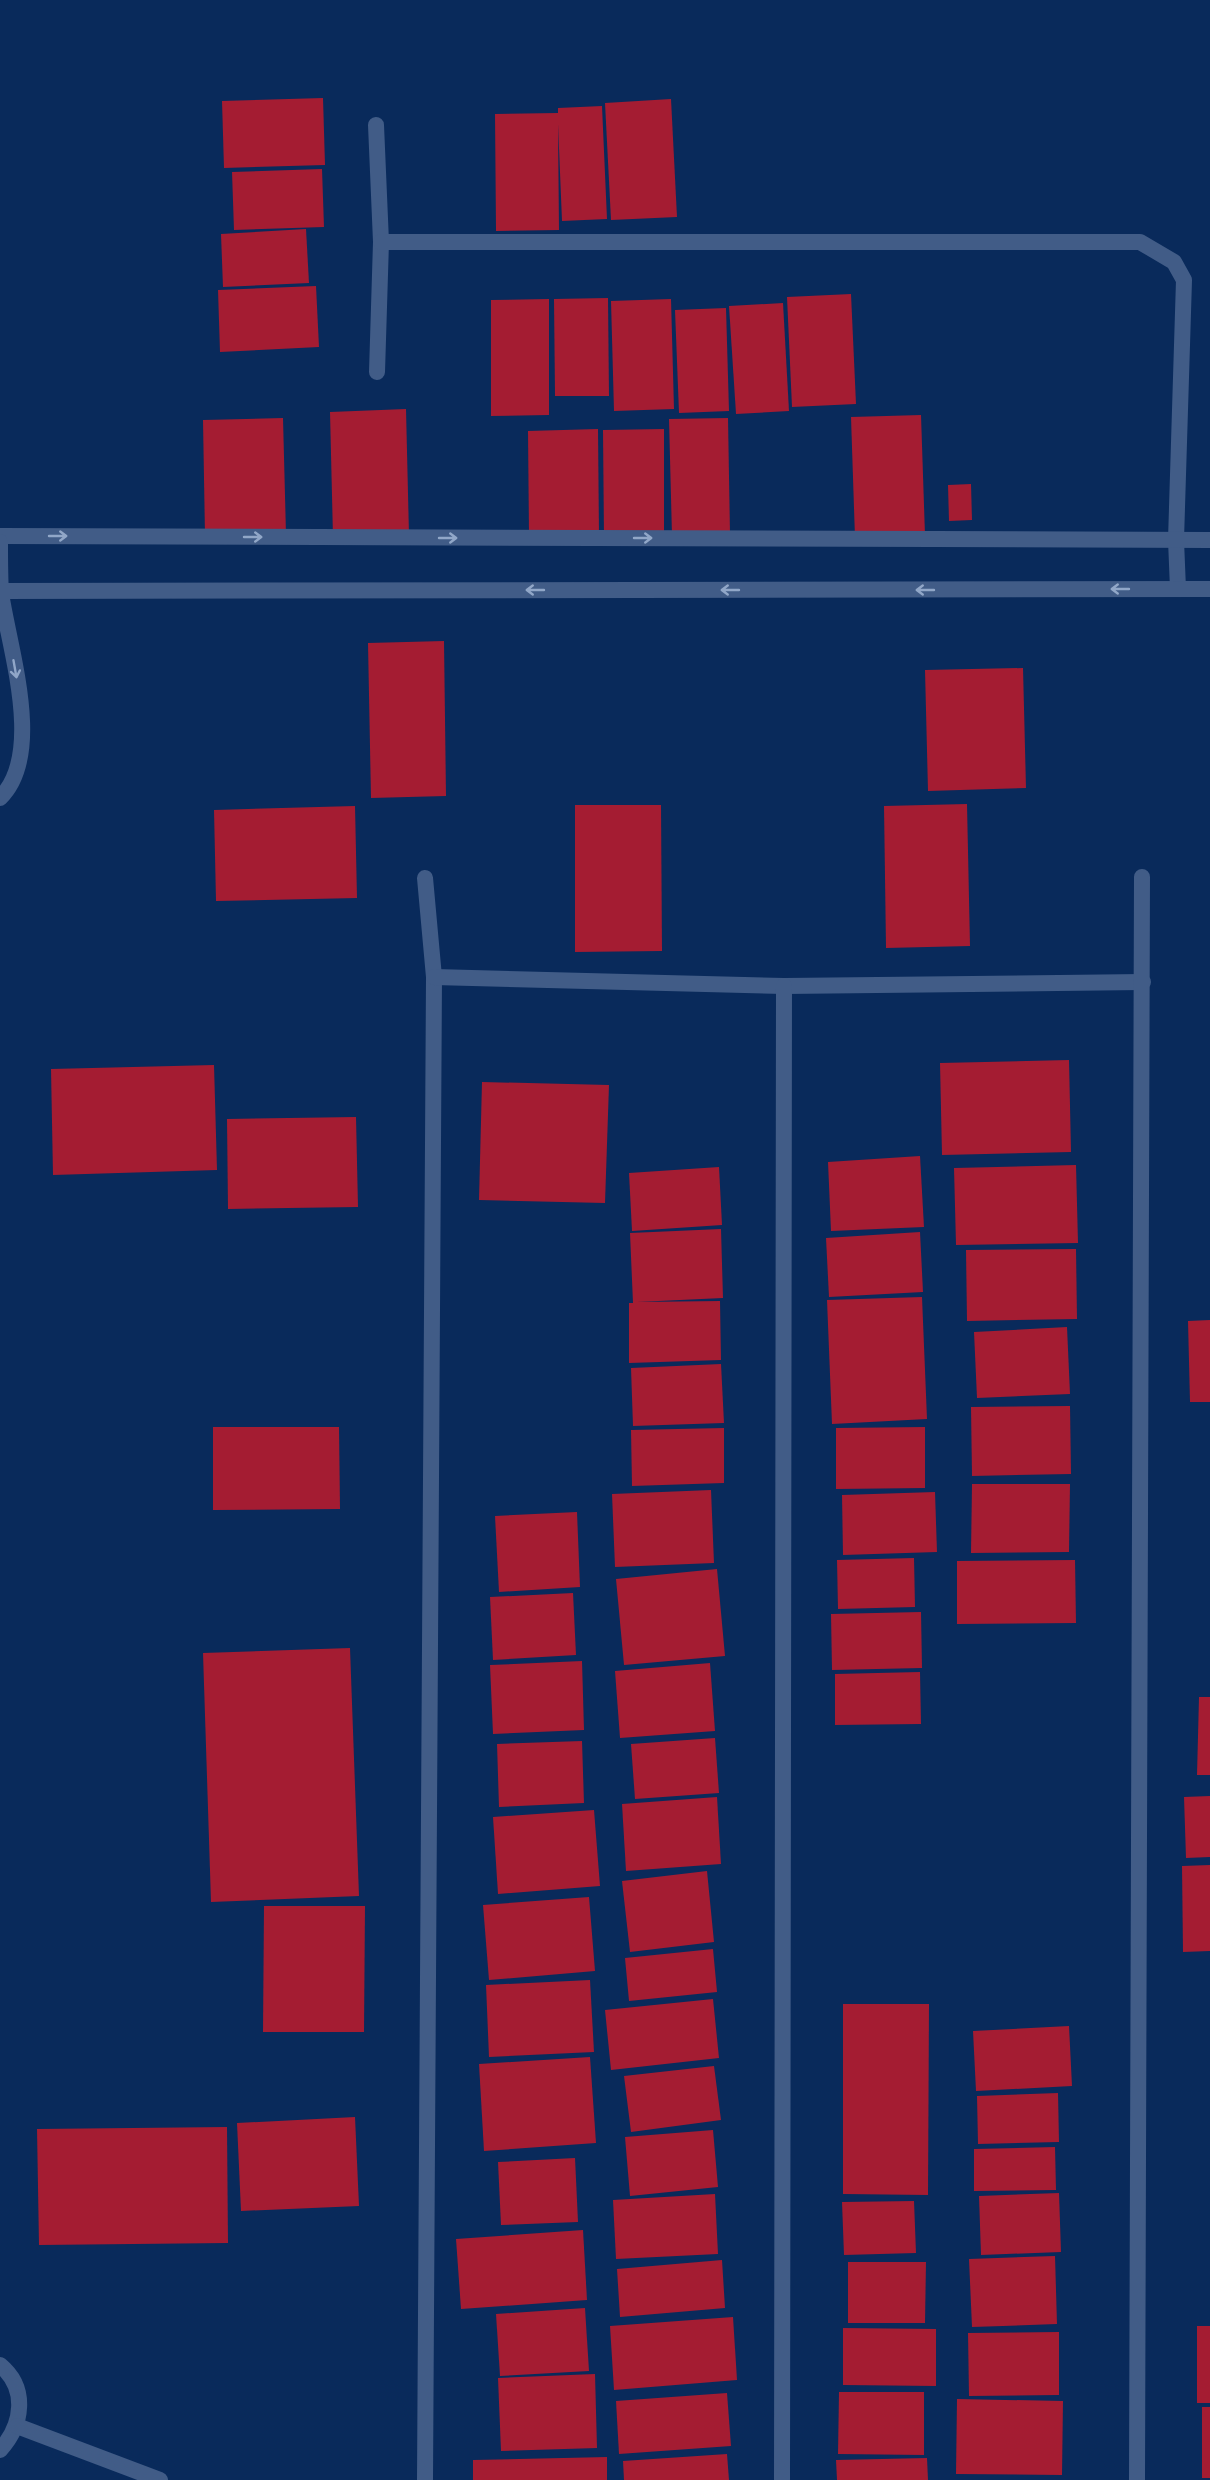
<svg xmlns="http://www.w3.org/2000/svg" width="1210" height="2480" viewBox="0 0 1210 2480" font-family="Signika,sans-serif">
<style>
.building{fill:#a41c32}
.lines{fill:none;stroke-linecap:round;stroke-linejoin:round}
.minor{stroke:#415c87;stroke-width:16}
.oneway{stroke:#91a7c8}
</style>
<rect width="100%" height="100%" fill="#092a5b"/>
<g class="building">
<path d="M323 98 325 165 224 168 222 101Z"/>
<path d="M671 99 677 217 611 220 605 103Z"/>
<path d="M602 106 607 219 562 221 558 124 559 230 496 231 495 114 558 113V108Z"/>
<path d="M322 169 324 227 234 230 232 172Z"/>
<path d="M306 229 309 283 223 287 221 234Z"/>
<path d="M316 286 319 347 220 352 218 290Z"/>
<path d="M851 294 856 404 792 407 787 297Z"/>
<path d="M608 298 609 396H555L554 299Z"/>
<path d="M549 299V415L491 416V300Z"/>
<path d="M671 299 674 409 614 411 611 301Z"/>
<path d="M783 303 789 411 736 414 729 306Z"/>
<path d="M726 308 729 411 679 413 675 310Z"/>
<path d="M406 409 409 535 333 537 330 412Z"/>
<path d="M921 415 925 535 855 538 851 417Z"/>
<path d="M283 418 286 534 205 536 203 420Z"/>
<path d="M728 418 730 534 672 536 669 419Z"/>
<path d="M598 429 599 535H529L528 431Z"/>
<path d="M664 429V537L604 538 603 430Z"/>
<path d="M971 484 972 520 949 521 948 485Z"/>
<path d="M444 641 446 796 371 798 368 643Z"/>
<path d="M1023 668 1026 788 928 791 925 670Z"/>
<path d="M967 804 970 946 886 948 884 806Z"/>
<path d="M575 805H661L662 951 575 952Z"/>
<path d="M355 806 357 898 216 901 214 810Z"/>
<path d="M1069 1060 1071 1152 942 1155 940 1063Z"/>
<path d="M214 1065 217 1170 53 1175 51 1069Z"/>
<path d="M482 1082 609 1085 605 1203 479 1200Z"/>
<path d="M356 1117 358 1207 228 1209 227 1119Z"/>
<path d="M920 1156 924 1227 831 1231 828 1162Z"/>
<path d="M1076 1165 1078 1243 956 1245 954 1168Z"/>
<path d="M719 1167 722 1225 632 1231 629 1173Z"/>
<path d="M721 1229 723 1298 637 1302 720 1301 721 1360 629 1363V1303H633L630 1233Z"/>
<path d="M920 1232 923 1292 829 1297 826 1238Z"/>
<path d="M1076 1249 1077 1319 967 1321 966 1250Z"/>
<path d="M922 1297 927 1419 832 1424 827 1300Z"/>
<path d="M1210 1320V1402H1190L1188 1321Z"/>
<path d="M1067 1327 1070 1394 977 1398 974 1332Z"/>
<path d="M721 1364 724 1423 633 1426 631 1368Z"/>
<path d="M1070 1406 1071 1474 972 1476 971 1407Z"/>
<path d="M213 1427H339L340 1509 213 1510Z"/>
<path d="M925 1427V1488L836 1489V1428Z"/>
<path d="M724 1428V1483L632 1486 631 1430Z"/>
<path d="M972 1484H1070L1069 1552 971 1553Z"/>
<path d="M711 1490 714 1563 615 1567 612 1494Z"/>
<path d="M935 1492 937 1552 843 1555 842 1495Z"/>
<path d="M577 1512 580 1587 499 1592 495 1516Z"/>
<path d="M914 1558 915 1607 838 1609 837 1560Z"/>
<path d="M1075 1560 1076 1623 957 1624V1561Z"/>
<path d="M717 1569 725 1656 624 1665 616 1579Z"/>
<path d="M573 1593 576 1655 493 1660 490 1597Z"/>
<path d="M921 1612 922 1668 832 1670 831 1614Z"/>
<path d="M350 1648 359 1896 211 1902 203 1653Z"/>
<path d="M582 1661 584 1730 493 1734 490 1665Z"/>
<path d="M710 1663 715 1731 620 1738 615 1671Z"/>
<path d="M920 1672 921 1724 835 1725V1674Z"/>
<path d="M1199 1697H1210V1775H1197Z"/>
<path d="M715 1738 719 1793 635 1799 631 1744Z"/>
<path d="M582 1741 584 1803 499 1807 497 1744Z"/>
<path d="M1210 1796V1857L1186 1858 1184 1797Z"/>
<path d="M717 1797 721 1864 626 1871 622 1804Z"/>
<path d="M594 1810 600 1886 498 1894 493 1817Z"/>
<path d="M1210 1865V1951L1183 1952 1182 1866Z"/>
<path d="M707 1871 714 1942 630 1952 622 1881Z"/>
<path d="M589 1897 595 1971 489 1980 483 1905Z"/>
<path d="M264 1906H365L364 2032H263Z"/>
<path d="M713 1949 717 1992 629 2001 625 1958Z"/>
<path d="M590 1980 594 2052 489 2057 486 1985Z"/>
<path d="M713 1999 719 2058 611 2070 605 2010Z"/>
<path d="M843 2004H929L928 2195 843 2194Z"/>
<path d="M1069 2026 1072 2086 976 2091 973 2031Z"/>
<path d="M590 2057 596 2143 484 2151 479 2064Z"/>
<path d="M714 2066 721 2120 631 2132 624 2076Z"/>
<path d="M1058 2093 1059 2142 978 2144 977 2096Z"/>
<path d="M355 2117 359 2206 241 2211 237 2123Z"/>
<path d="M227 2127 228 2243 39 2245 37 2129Z"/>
<path d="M713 2130 718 2187 630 2196 625 2137Z"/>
<path d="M1055 2147 1056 2190 974 2191V2149Z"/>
<path d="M575 2158 578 2222 501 2225 498 2162Z"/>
<path d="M1059 2193 1061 2252 981 2255 979 2196Z"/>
<path d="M715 2194 718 2254 616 2259 613 2200Z"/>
<path d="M914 2201 916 2253 844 2255 842 2202Z"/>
<path d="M583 2230 587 2300 461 2309 456 2239Z"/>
<path d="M1055 2256 1057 2324 972 2327 969 2259Z"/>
<path d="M722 2260 725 2308 620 2317 617 2269Z"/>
<path d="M848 2262H926L925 2323H848Z"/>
<path d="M585 2308 589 2371 500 2376 496 2314Z"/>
<path d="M733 2317 737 2380 614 2390 610 2326Z"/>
<rect x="1197" y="2326" width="13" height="77"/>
<path d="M843 2328 936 2329V2386L843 2385Z"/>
<path d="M1059 2332V2395L969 2396 968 2333Z"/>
<path d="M595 2374 597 2448 501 2451 498 2378Z"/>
<path d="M839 2392H924V2455L838 2454Z"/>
<path d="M727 2393 731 2446 619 2454 616 2401Z"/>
<path d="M957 2399 1063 2401 1062 2475 956 2474Z"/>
<rect x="1202" y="2407" width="8" height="71"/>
<path d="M727 2454 729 2480H624L623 2461Z"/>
<path d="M607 2457V2480H473V2460Z"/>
<path d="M927 2458 928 2480H837L836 2460Z"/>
</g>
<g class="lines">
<g class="minor">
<path d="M376 125 381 242 377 372"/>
<path d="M381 242H1140L1174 262 1184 280 1176 540 1178 589"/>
<path d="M0 536 1210 540"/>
<path d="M0 542C0 559 0 577 1 593 9 648 45 754 0 798"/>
<path d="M0 591 1210 589"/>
<path d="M425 878 434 977 425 2480"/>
<path d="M434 977 784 986 1143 982"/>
<path d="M0 2365C28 2388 23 2425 0 2450"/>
<path d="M17 2426 160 2480"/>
<path d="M782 2480 784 986"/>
<path d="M1137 2480 1142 877"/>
</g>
</g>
<defs><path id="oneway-shaft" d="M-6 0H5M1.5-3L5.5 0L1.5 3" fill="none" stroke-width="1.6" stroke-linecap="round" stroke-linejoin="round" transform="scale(1.5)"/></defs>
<g class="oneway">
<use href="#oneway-shaft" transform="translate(58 536)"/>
<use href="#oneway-shaft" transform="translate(253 537)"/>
<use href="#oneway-shaft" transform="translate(448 538)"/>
<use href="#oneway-shaft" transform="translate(643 538)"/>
<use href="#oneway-shaft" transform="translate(1120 589) rotate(180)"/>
<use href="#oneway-shaft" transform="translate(535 590) rotate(180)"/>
<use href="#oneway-shaft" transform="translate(730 590) rotate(180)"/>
<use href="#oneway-shaft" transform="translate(925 590) rotate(180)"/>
<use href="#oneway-shaft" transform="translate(15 669) rotate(80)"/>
</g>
</svg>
